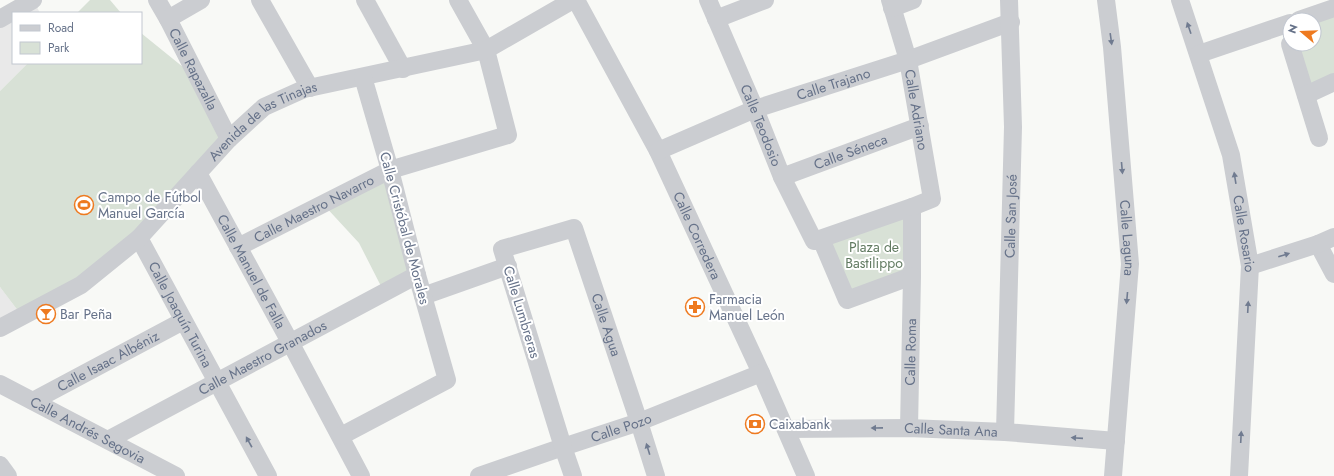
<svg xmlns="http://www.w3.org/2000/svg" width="1334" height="476" viewBox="0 0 1334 476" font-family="Jost,sans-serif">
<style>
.built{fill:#e9e9e9}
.park{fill:#d8e1d6}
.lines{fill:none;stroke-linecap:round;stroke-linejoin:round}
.minor{stroke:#cbcdd1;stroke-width:18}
.oneway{fill:#707b90}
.labels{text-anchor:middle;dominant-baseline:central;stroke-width:4;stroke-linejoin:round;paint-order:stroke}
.street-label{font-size:14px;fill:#667289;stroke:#fff}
.poi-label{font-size:14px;fill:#667289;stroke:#fff;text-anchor:start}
.park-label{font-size:14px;fill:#617a61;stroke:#fff}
</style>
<rect width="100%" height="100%" fill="#f8f9f6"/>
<g class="built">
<path d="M33 0 40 13H13V63H28L0 91V19Z"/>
<path d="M0 287 22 316 0 328Z"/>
</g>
<g class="park">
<path d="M90 0H110L121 13H77Z"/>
<path d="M1334 8V82L1306 95 1290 44H1314V20Z"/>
<path d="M141 33 199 80 229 139 139 238 22 316 0 287V91L28 63H141Z"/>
<path d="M390 170 417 275 384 292 359 243 323 204Z"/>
<path d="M912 207V276L847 300 821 239Z"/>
</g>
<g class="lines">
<g class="minor">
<path id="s1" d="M157 0 168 19 229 139"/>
<path d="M260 0 310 88"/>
<path d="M365 0 403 69"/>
<path id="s2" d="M576 0 658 151 761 373 806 476"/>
<path id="s3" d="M708 0 755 109 782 177 814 241 912 207V276L847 300 821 239"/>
<path id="s4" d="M890 0 908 60 932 199 912 207"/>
<path id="s5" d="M1106 0 1112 47 1130 264 1113 476"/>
<path id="s6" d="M1180 0 1231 155 1250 266 1239 476"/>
<path d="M892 8 913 0"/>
<path d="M0 19 33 0"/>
<path d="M168 19 201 0"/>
<path d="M716 19 765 0"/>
<path d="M1299 20 1334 8"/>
<path d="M1290 44 1319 138"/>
<path d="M1199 54 1290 23"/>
<path d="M1306 95 1334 82"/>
<path id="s7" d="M658 151 755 109 908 60 1011 22"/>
<path id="s8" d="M198 173 290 342 361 476"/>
<path id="s9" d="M782 177 920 126"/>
<path id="s10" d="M139 238 268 476"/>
<path d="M1318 244 1334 274"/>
<path id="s11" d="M238 247 390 170 508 135 486 50 458 0"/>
<path d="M1250 266 1318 244 1334 237"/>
<path d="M423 296 508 266"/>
<path id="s12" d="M0 328 81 285 139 238 229 139 264 107 304 89 486 50 573 0"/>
<path id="s13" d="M0 384 176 476"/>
<path id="s14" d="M33 401 183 321"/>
<path id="s15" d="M909 428 912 276"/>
<path id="s16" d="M786 429 909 428 1005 432 1116 441"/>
<path id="s17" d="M1005 432 1013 127 1009 0"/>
<path d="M341 436 447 380 417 275 390 170 363 77"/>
<path id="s18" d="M108 440 417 275"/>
<path d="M0 465 8 476"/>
<path id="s19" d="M479 476 563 447 639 422 761 373"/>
<path id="s20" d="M573 476 563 447 502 249 574 228 639 422 656 476"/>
</g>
</g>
<defs><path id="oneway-solid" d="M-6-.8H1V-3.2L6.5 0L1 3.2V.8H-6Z"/></defs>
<g class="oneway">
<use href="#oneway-solid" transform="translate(1189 28) rotate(-109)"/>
<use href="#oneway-solid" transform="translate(1111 39) rotate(82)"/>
<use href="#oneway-solid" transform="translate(1122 168) rotate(85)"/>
<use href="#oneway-solid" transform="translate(1235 178) rotate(-99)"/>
<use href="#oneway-solid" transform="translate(1284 255) rotate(-18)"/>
<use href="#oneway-solid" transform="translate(1127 298) rotate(95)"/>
<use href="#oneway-solid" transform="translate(1248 307) rotate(-87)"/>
<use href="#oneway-solid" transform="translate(877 428) rotate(179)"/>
<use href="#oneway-solid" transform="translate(1241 437) rotate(-87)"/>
<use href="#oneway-solid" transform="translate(1077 438) rotate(-176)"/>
<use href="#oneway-solid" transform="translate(249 442) rotate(-119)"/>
<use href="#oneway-solid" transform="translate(648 449) rotate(-107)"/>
</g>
<defs>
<g id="stadium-ring" transform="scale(1)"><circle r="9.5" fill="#fff" stroke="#ee7a20" stroke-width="1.5"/><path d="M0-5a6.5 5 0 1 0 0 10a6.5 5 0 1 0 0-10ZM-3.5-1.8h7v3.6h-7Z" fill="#ee7a20"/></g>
<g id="pharmacy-ring" transform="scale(1)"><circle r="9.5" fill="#fff" stroke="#ee7a20" stroke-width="1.5"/><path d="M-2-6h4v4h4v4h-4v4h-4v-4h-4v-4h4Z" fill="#ee7a20"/></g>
<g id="bar-ring" transform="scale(1)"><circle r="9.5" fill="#fff" stroke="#ee7a20" stroke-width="1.5"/><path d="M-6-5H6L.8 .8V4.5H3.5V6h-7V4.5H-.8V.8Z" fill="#ee7a20"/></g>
<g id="bank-ring" transform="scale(1)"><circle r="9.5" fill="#fff" stroke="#ee7a20" stroke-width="1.5"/><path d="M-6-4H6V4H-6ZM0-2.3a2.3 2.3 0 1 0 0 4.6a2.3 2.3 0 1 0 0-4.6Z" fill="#ee7a20"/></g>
</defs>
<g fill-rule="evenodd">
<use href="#stadium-ring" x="84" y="205"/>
<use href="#pharmacy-ring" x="695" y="307"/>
<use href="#bar-ring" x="46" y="314"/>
<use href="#bank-ring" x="755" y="424"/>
</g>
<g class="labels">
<g class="street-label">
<text stroke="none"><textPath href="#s1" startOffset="78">Calle Rapazalla</textPath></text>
<text stroke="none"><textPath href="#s7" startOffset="188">Calle Trajano</textPath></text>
<text stroke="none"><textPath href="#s4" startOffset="113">Calle Adriano</textPath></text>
<text stroke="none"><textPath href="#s12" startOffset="339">Avenida de las Tinajas</textPath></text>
<text stroke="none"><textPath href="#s3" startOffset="136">Calle Teodosio</textPath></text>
<text stroke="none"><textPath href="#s9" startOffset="73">Calle Séneca</textPath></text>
<text stroke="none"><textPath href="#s11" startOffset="85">Calle Maestro Navarro</textPath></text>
<text stroke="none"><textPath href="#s17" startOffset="216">Calle San José</textPath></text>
<text transform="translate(405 228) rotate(75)">Calle Cristóbal de Morales</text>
<text stroke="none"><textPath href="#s6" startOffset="243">Calle Rosario</textPath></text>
<text stroke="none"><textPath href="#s2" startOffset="265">Calle Corredera</textPath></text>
<text stroke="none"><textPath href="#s5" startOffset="239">Calle Laguna</textPath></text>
<text stroke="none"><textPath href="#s8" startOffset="112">Calle Manuel de Falla</textPath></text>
<text transform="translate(522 312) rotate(73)">Calle Lumbreras</text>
<text stroke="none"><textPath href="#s10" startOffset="87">Calle Joaquín Turina</textPath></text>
<text stroke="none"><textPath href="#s20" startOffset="415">Calle Agua</textPath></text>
<text stroke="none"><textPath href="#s15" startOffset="76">Calle Roma</textPath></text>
<text stroke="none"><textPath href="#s18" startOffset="175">Calle Maestro Granados</textPath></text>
<text stroke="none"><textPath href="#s14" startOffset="85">Calle Isaac Albéniz</textPath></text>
<text stroke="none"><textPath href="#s19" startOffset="150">Calle Pozo</textPath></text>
<text stroke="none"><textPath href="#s13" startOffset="99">Calle Andrés Segovia</textPath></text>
<text stroke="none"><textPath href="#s16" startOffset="165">Calle Santa Ana</textPath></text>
</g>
<g class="poi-label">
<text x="98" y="197">Campo de Fútbol<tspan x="98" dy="16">Manuel García</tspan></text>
<text x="709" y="299">Farmacia<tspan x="709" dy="16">Manuel León</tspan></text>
<text x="60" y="314">Bar Peña</text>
<text x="769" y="424">Caixabank</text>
</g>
<g class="park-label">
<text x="874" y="247">Plaza de<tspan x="874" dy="16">Bastilippo</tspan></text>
</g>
</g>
<rect x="12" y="12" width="130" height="52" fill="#ffffff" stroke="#c2c7d0"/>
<rect x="20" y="25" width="20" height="6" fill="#cbcdd1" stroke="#c2c7d0"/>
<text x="48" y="32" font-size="12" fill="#667289">Road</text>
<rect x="20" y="42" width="20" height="12" fill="#d8e1d6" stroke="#c2c7d0"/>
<text x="48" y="52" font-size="12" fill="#667289">Park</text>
<g transform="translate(1302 32) rotate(289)"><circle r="19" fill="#ffffff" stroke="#c2c7d0"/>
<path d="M0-3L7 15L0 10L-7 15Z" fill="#ee7a20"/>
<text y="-6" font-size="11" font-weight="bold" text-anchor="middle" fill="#667289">N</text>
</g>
</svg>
